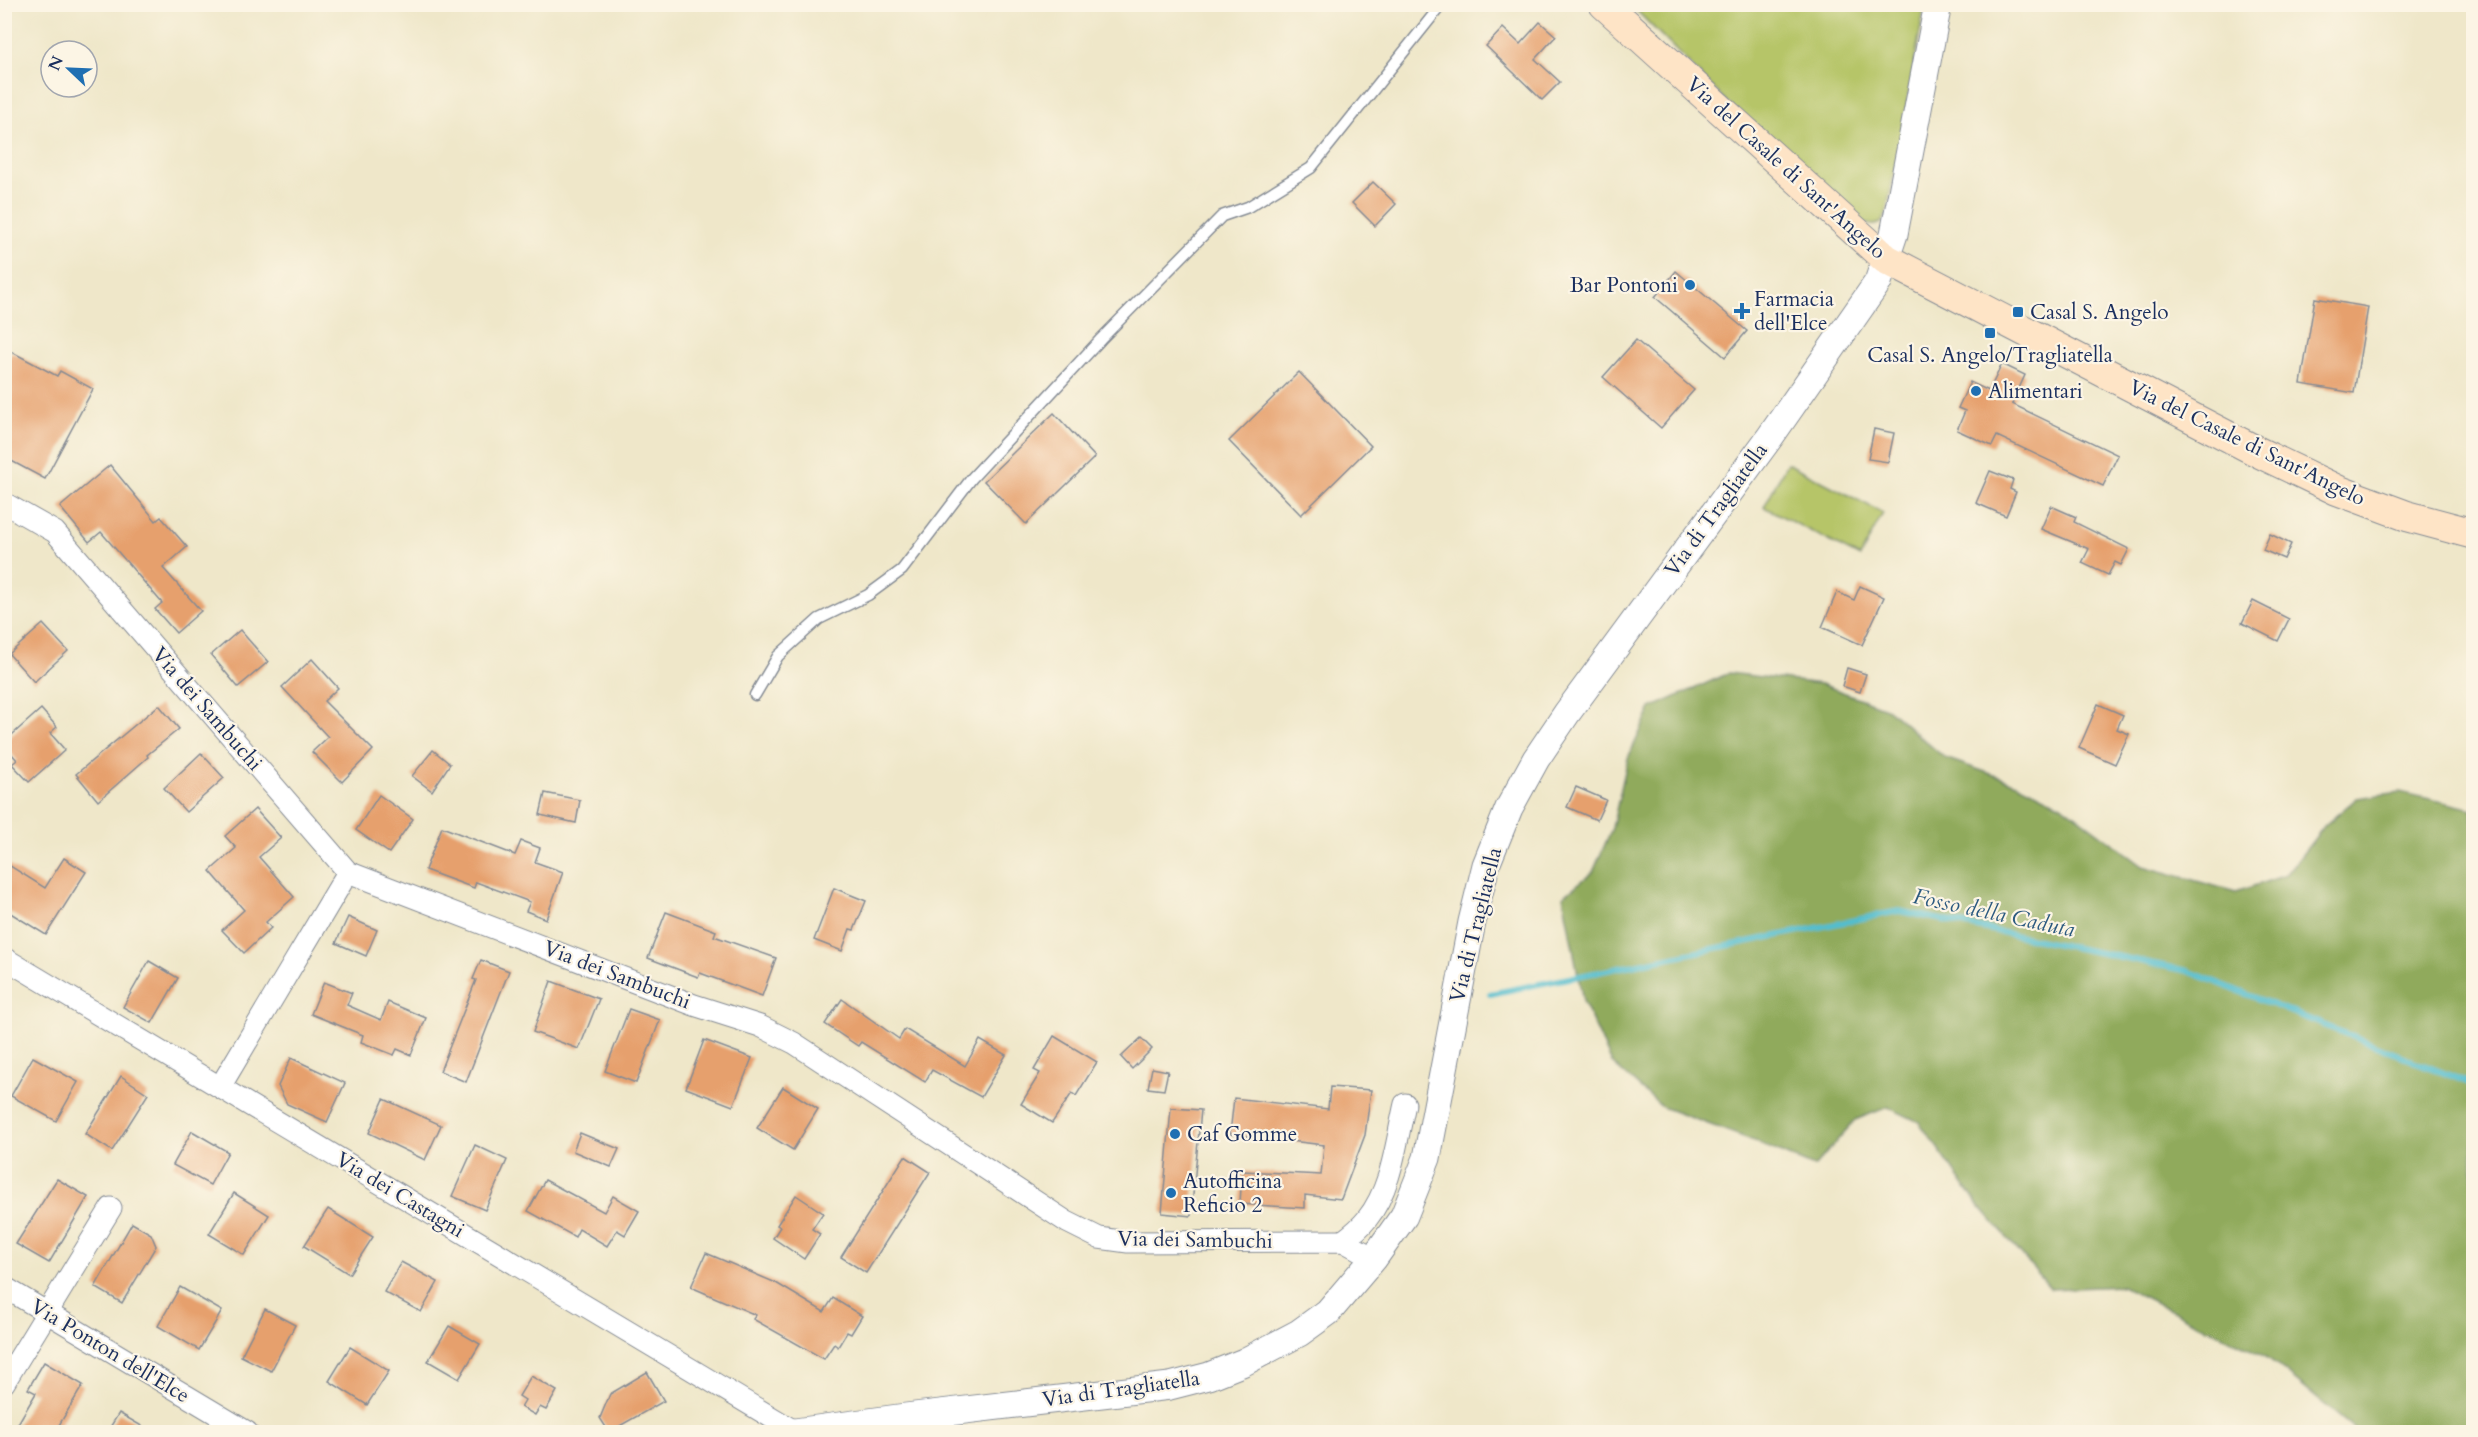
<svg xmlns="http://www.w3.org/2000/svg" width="2478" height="1437" viewBox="0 0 2478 1437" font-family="Cardo,serif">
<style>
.green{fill:#b6c568;stroke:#687a63;stroke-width:1.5}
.forest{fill:#90aa5c;stroke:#566c5d;stroke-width:1.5}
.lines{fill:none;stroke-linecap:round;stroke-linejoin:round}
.stream{stroke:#52bdce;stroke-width:6}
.building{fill:#e6a06d}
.service-casing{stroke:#858b94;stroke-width:13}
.minor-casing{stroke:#858b94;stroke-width:23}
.tertiary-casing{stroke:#858b94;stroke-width:29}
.secondary-casing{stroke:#858b94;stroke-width:32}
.service{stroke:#fff;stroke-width:10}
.minor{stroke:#fff;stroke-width:21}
.tertiary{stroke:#fff;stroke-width:27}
.secondary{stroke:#fee4c6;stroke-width:30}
.poi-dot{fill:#1f6fb2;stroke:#fcf5e5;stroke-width:2}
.labels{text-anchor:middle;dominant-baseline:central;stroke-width:4.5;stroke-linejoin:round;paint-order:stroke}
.street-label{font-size:21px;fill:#1b2f5e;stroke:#fcf5e5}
.poi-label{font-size:21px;fill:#1b2f5e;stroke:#fcf5e5;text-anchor:start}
.water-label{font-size:22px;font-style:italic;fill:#2c5a80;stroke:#fcf5e5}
</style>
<rect width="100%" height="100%" fill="#fcf5e5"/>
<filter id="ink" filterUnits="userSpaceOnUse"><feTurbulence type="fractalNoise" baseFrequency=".0167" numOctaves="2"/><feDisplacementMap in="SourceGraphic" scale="12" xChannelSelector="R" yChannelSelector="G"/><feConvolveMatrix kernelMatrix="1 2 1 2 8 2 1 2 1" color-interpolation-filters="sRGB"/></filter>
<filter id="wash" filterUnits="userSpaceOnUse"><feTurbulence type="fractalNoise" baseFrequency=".008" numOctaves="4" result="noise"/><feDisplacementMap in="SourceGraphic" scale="24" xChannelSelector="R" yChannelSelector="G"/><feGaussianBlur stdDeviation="1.35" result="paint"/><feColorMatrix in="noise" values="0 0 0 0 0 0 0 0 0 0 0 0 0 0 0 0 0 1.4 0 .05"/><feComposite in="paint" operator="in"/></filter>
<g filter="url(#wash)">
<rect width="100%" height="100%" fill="#efe7c9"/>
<g class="green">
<path d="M1631 5H1925L1886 215 1881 223 1874 225 1865 224 1734 109Z"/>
<path d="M1787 463 1883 513 1860 557 1764 507Z"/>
</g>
<path class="forest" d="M1729 673 1821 684 1888 709 1945 758 2017 783 2063 806 2143 866 2236 892 2286 875 2325 825 2357 798 2400 792 2473 809V1432H2358L2268 1358 2122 1286 2051 1289 1977 1203 1919 1122 1888 1107 1855 1120 1814 1167 1749 1139 1662 1107 1612 1063 1583 1001 1563 896 1593 872 1612 828 1628 758 1651 708Z"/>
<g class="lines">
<path class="stream" d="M1490 994 1899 911 2188 971 2474 1085"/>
</g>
<g id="blocks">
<g class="building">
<path d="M1540 22 1556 36 1535 59 1560 82 1542 100 1486 46 1503 28 1520 44Z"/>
<path d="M1373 182 1396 204 1375 226 1352 203Z"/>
<path d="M1676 271 1747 331 1725 357 1655 297Z"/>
<path d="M2315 298 2368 307 2354 393 2301 384Z"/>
<path d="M1636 340 1694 390 1661 428 1603 377Z"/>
<path d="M12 352 57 376 60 371 93 389 45 479 4 457V366Z"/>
<path d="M2002 364 2025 375 2012 404 2118 455 2103 486 1997 436 1992 446 1957 430 1965 411 1958 408 1970 382 1989 391Z"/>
<path d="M1299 372 1371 446 1301 515 1229 441Z"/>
<path d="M1054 413 1095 457 1026 524 984 481Z"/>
<path d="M1874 429 1894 433 1888 462 1868 459Z"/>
<path d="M110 465 156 521 161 517 187 547 163 568 201 611 176 633 155 609 162 603 101 532 89 542 60 507Z"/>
<path d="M1990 471 2013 480 2010 489 2016 492 2006 516 1976 503Z"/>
<path d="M2051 506 2076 517 2074 522 2129 549 2121 565 2115 562 2108 575 2082 563 2089 549 2041 529Z"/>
<path d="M2270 534 2291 544 2284 559 2263 550Z"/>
<path d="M1860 586 1884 597 1862 645 1822 627 1837 592 1854 600Z"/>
<path d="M2253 601 2289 619 2278 641 2242 623Z"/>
<path d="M43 624 68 651 34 682 9 654Z"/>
<path d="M240 630 268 662 238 687 211 655Z"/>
<path d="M312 659 338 688 324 701 373 750 342 782 312 752 328 737 282 687Z"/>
<path d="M1847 668 1866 674 1860 692 1842 686Z"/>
<path d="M2098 704 2123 715 2117 729 2129 734 2115 764 2079 748Z"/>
<path d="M159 705 179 729 147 755 148 757 98 801 76 774Z"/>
<path d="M41 709 57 727 50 733 65 750 29 782 12 764 17 760 4 745V742Z"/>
<path d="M433 750 450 764 432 791 412 776Z"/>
<path d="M201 753 224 778 186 812 164 788Z"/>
<path d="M1576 787 1606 800 1597 820 1567 807Z"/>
<path d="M545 793 580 800 576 823 540 815Z"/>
<path d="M379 795 413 819 389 853 356 830Z"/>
<path d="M255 809 281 838 259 857 294 897 266 922 271 928 244 953 222 930 244 910 210 871 236 848 225 836Z"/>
<path d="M442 827 515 855 521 841 540 848 535 862 563 872 546 919 526 911 530 902 476 882 474 888 425 870Z"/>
<path d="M64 858 86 872 46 935 4 909V862L45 888Z"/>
<path d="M834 888 866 901 854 930 850 929 842 951 814 940Z"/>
<path d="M666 912 716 931 714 936 776 958 762 996 700 973 698 977 648 958Z"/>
<path d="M348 917 377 930 366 956 336 943Z"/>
<path d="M481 960 509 971 466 1082 440 1071 476 980 473 979Z"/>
<path d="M149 961 178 978 152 1023 123 1007Z"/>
<path d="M551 981 599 999 579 1049 533 1032Z"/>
<path d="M324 982 352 993 347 1005 381 1020 388 1002 426 1018 411 1055 397 1049 394 1055 361 1042 363 1035 311 1014Z"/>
<path d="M842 999 899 1039 905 1029 965 1066 980 1040 1006 1055 981 1097 932 1070 925 1082 861 1042 858 1046 825 1024Z"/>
<path d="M629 1009 660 1020 636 1083 605 1071Z"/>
<path d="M1054 1036 1097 1062 1076 1096 1072 1093 1052 1123 1021 1104 1040 1073 1034 1070Z"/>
<path d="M1141 1038 1152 1049 1132 1069 1121 1057Z"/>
<path d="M704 1040 752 1058 733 1106 686 1088Z"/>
<path d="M33 1057 78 1082 56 1121 11 1096Z"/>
<path d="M291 1058 345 1083 327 1122 287 1104 278 1086Z"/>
<path d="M1152 1068 1168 1071 1164 1090 1148 1088Z"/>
<path d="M121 1076 148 1094 112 1151 85 1134Z"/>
<path d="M783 1087 818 1109 793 1150 757 1128Z"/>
<path d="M1330 1087 1371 1090 1365 1135 1341 1199 1305 1195V1208L1240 1204 1242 1171 1321 1175 1324 1145 1230 1134 1234 1098 1328 1109Z"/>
<path d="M384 1099 441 1125 425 1160 369 1133Z"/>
<path d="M1171 1108 1201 1110 1191 1216 1162 1213Z"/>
<path d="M192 1131 228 1152 210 1185 173 1165Z"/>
<path d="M580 1133 619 1149 611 1167 573 1151Z"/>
<path d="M475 1145 507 1160 485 1210 452 1196Z"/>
<path d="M905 1156 930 1172 866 1273 841 1257Z"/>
<path d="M57 1179 88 1197 49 1263 16 1244Z"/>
<path d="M545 1180 604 1212 613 1196 639 1211 625 1235 617 1230 607 1246 579 1229 575 1237 528 1211Z"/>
<path d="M234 1193 269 1215 244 1255 209 1234Z"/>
<path d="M796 1195 823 1213 812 1229 820 1234 804 1259 773 1238 780 1227 777 1225Z"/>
<path d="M328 1209 373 1237 349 1274 304 1246Z"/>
<path d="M132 1223 151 1234 156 1246 122 1303 95 1287Z"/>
<path d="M706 1253 776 1283 824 1312 833 1298 862 1316 851 1334 847 1332 838 1347 834 1344 824 1359 753 1319 756 1315 691 1287Z"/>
<path d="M401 1262 438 1282 421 1312 384 1292Z"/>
<path d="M180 1287 222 1311 199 1350 158 1326Z"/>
<path d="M265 1309 295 1325 271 1371 241 1356Z"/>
<path d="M449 1326 480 1344 459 1379 428 1361Z"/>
<path d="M350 1347 389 1371 367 1405 329 1381Z"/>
<path d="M44 1362 83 1385 55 1432H13L36 1393 28 1389Z"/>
<path d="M647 1372 664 1401 609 1432 600 1418 610 1394Z"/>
<path d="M531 1376 557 1391 546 1410 540 1407 535 1415 521 1407 525 1400 519 1396Z"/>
<path d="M119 1413 152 1432H107Z"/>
</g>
</g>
</g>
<g filter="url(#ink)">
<use href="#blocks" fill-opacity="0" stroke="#858b94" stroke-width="1.5"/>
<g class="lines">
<g class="service-casing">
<path id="service" d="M755 695 778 656 819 619 868 595 902 570 972 478 1101 339 1222 216 1248 207 1311 168 1442 4"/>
</g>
<g class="minor-casing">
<g id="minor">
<path d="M4 503 55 532 348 872 694 1005 760 1026 794 1043 1067 1222 1099 1238 1128 1242 1343 1241 1374 1258"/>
<path d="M4 958 796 1432"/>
<path d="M220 1087 348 872"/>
<path d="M1343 1241C1351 1235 1360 1228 1367 1219 1392 1188 1396 1142 1405 1104"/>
<path d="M4 1287 247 1432"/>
<path d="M4 1383 111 1208"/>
</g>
</g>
<g class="tertiary-casing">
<path id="tertiary" d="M795 1432 906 1417 1170 1386 1209 1376 1244 1362 1299 1333 1328 1312 1374 1258 1404 1216 1427 1158 1472 922 1486 865 1509 808 1536 759 1567 713 1770 437 1878 282 1894 234 1938 4"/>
</g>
<g class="secondary-casing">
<path id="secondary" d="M1604 4 1886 259 2260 453 2337 490 2407 516 2474 534"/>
</g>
<use href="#service" class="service"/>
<use href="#minor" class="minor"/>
<use href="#tertiary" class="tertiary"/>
<use href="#secondary" class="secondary"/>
</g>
</g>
<g class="poi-dot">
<circle cx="1690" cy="285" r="6"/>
<path d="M1739 302h6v6h6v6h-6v6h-6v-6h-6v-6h6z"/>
<rect x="2012" y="306" width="12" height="12" rx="3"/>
<rect x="1984" y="327" width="12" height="12" rx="3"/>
<circle cx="1976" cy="391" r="6"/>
<circle cx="1175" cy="1134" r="6"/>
<circle cx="1171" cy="1193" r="6"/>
</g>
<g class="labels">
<g class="street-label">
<text transform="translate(1786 168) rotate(42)">Via del Casale di Sant'Angelo</text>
<text transform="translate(2247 443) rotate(26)">Via del Casale di Sant'Angelo</text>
<text transform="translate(1716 510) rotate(-54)">Via di Tragliatella</text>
<text transform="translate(207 709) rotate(49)">Via dei Sambuchi</text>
<text transform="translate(1476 925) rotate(-76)">Via di Tragliatella</text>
<text transform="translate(617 975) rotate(21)">Via dei Sambuchi</text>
<text transform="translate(400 1195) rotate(31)">Via dei Castagni</text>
<text transform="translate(1195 1240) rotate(1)">Via dei Sambuchi</text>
<text transform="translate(110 1351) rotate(31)">Via Ponton dell'Elce</text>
<text transform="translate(1121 1389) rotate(-8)">Via di Tragliatella</text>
</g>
<g class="poi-label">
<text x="1678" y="285" text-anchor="end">Bar Pontoni</text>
<text x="1754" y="299">Farmacia<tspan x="1754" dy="24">dell'Elce</tspan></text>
<text x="2030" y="312">Casal S. Angelo</text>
<text x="1990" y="355" text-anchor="middle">Casal S. Angelo/Tragliatella</text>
<text x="1988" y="391">Alimentari</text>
<text x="1187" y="1134">Caf Gomme</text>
<text x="1183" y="1181">Autofficina<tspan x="1183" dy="24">Reficio 2</tspan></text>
</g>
<g class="water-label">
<text transform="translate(1994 913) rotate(12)">Fosso della Caduta</text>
</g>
</g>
<rect width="2478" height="1437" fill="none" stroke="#fcf5e5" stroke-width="24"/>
<g transform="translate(69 69) rotate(293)"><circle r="28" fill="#fcf5e5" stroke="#a2a6af" stroke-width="1.5"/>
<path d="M0-4.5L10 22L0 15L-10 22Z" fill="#1f6fb2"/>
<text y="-9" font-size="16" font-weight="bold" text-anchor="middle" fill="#1b2f5e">N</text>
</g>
</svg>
